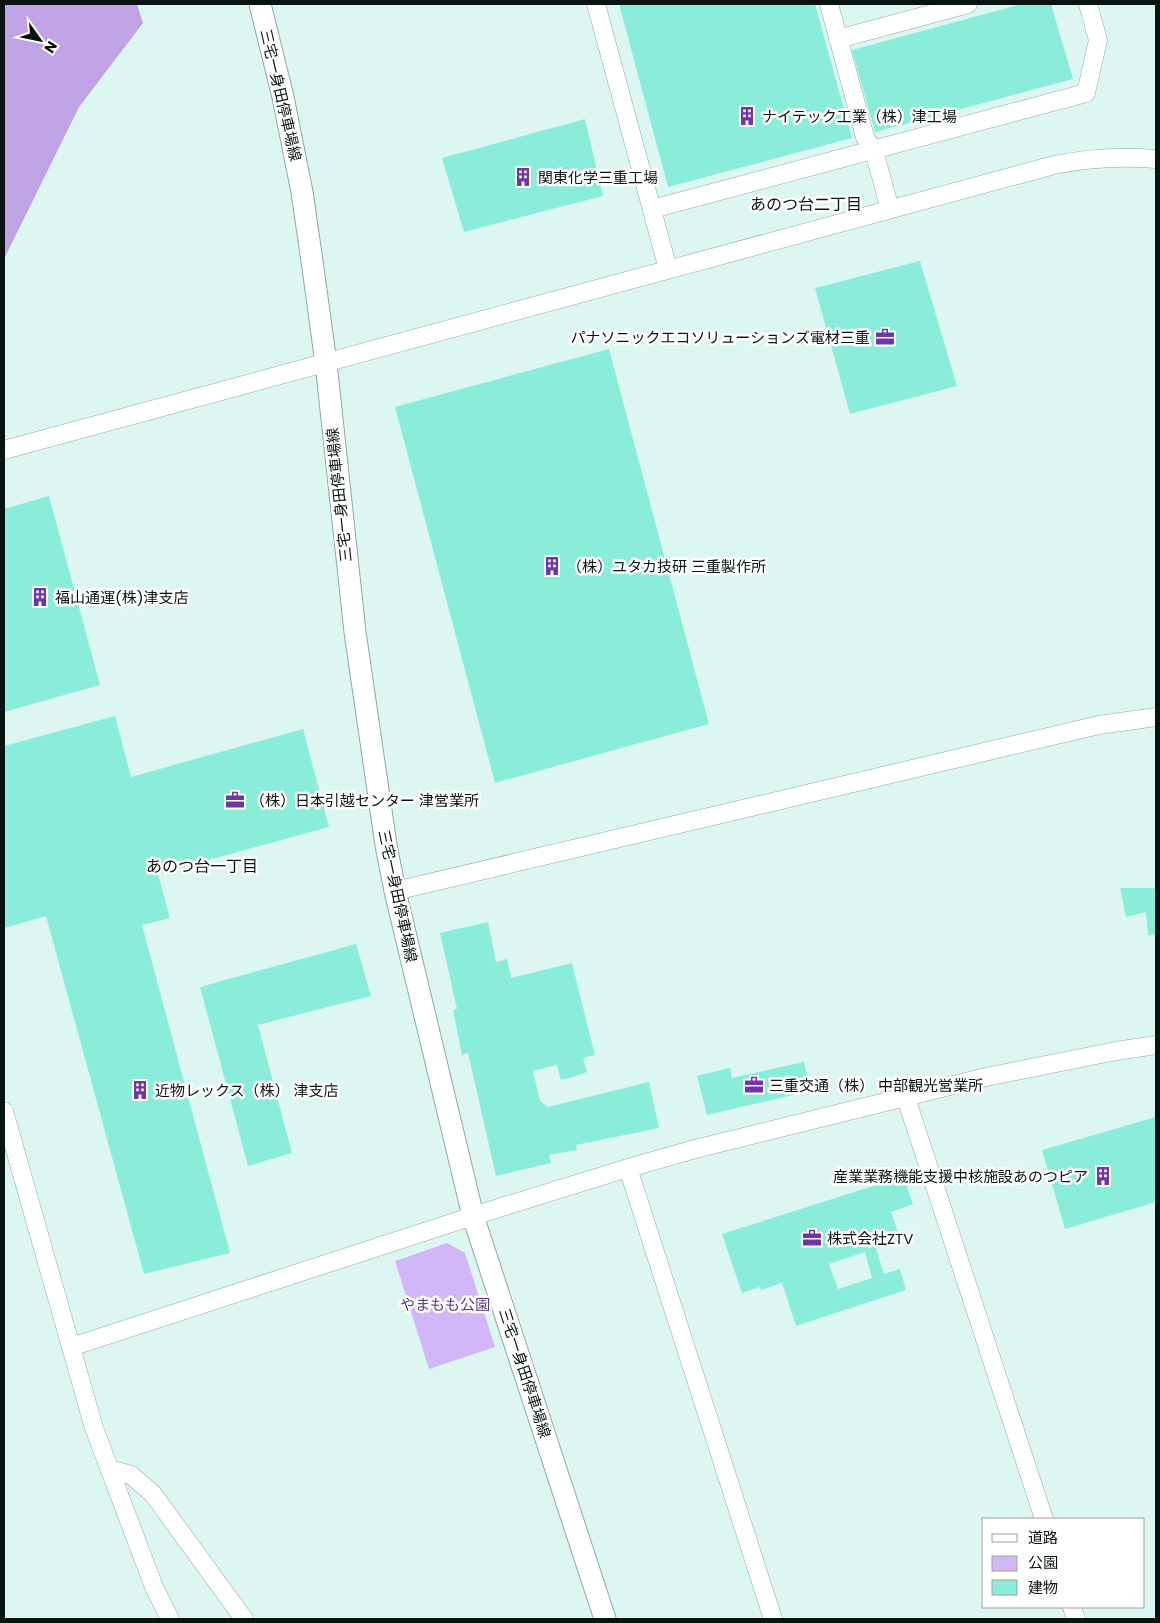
<svg xmlns="http://www.w3.org/2000/svg" width="1160" height="1623" viewBox="0 0 1160 1623" font-family="Poppins,'Noto Sans JP',sans-serif">
<style>
.green{fill:#d2b7f8}
.forest{fill:#bfa3e5}
.building{fill:#8aedda;fill-rule:evenodd}
.lines{fill:none;stroke-linecap:round;stroke-linejoin:round}
.minor-casing{stroke:#8fa8a3;stroke-width:19}
.major-casing{stroke:#8fa8a3;stroke-width:23}
.minor{stroke:#fff;stroke-width:18}
.major{stroke:#fff;stroke-width:21}
.labels{text-anchor:middle;dominant-baseline:central;stroke-width:5;stroke-linejoin:round;paint-order:stroke}
.street-label{font-size:15px;fill:#091311;stroke:#fff}
.poi-label{font-size:15px;fill:#091311;stroke:#fff;text-anchor:start}
.park-label{font-size:15px;fill:#5b3683;stroke:#fff}
.neighbourhood-label{font-size:16px;fill:#091311;stroke:#fff}
</style>
<rect width="100%" height="100%" fill="#dcf7f1"/>
<path class="green" d="M447 1243 465 1253 495 1347 429 1369 395 1261Z"/>
<path class="forest" d="M4 4H137L143 23 79 107 4 259Z"/>
<g class="building">
<path d="M619 4H815L852 138 668 187Z"/>
<path d="M1022 4H1051L1073 79 875 132 852 50Z"/>
<path d="M585 119 603 196 464 232 442 158Z"/>
<path d="M920 261 957 386 850 414 815 288Z"/>
<path d="M609 349 709 724 495 783 395 407Z"/>
<path d="M49 496 100 685 4 712V509Z"/>
<path d="M115 716 131 777 303 729 329 827 158 874 170 918 142 925 230 1253 144 1274 46 916 4 928V746Z"/>
<path d="M1120 888H1156V934L1148 935 1146 912 1126 917Z"/>
<path d="M488 922 496 962 507 959 511 978 572 963 595 1055 583 1058 587 1072 573 1077 561 1080 557 1065 533 1071 540 1101 548 1107 649 1082 659 1128 576 1145 577 1150 549 1155 551 1163 496 1176 468 1053 462 1055 453 1010 457 1009 440 933Z"/>
<path d="M356 944 371 996 258 1025 292 1153 248 1166 200 987Z"/>
<path d="M804 1062 811 1091 707 1115 697 1076 730 1068 732 1078Z"/>
<path d="M1156 1117V1202L1065 1229 1042 1150Z"/>
<path d="M903 1175 913 1204 891 1212 901 1241 876 1249 884 1274 900 1269 906 1290 796 1326 782 1283 761 1290 760 1287 742 1293 722 1234 883 1183 882 1181ZM865 1252 872 1278 838 1289 829 1264Z"/>
</g>
<g class="lines">
<g class="minor-casing">
<g id="minor">
<path d="M596 4 668 269"/>
<path d="M829 4 865 137 874 151 890 209"/>
<path d="M838 39 968 4"/>
<path d="M652 209 1086 93 1098 40 1088 4"/>
<path d="M4 450 1054 165C1088 158 1121 156 1156 159"/>
<path d="M395 891 1099 725 1156 717"/>
<path d="M906 1098 1044 1519"/>
<path d="M4 1111 94 1428 154 1587 170 1619"/>
<path d="M71 1347 473 1216 628 1168"/>
<path d="M109 1469 131 1475 153 1494 244 1619"/>
<path d="M1072 1607 1076 1619"/>
<path d="M773 1619 628 1168 699 1148 986 1077 1116 1051 1156 1045"/>
</g>
</g>
<g class="major-casing">
<path id="major" d="M260 4 283 97 302 192 313 268 326 363 355 632 386 845 395 891 473 1216 605 1619"/>
</g>
<use href="#minor" class="minor"/>
<use href="#major" class="major"/>
</g>
<defs>
<g id="building-bare" transform="scale(1.5)"><path d="M-4-6H4V6H1V3H-1V6H-4ZM-2.5-4.3h1.7v1.8h-1.7ZM.8-4.3h1.7v1.8H.8ZM-2.5-1h1.7V.8h-1.7ZM.8-1h1.7V.8H.8Z" fill="#7135aa" stroke="#fff" stroke-width="2.5" paint-order="stroke"/></g>
<g id="office-bare" transform="scale(1.5)"><path d="M-6-3h4V-5.5h4V-3h4V5H-6ZM-1-4.5V-3h2v-1.5ZM-6 0V1H6V0Z" fill="#7135aa" stroke="#fff" stroke-width="2.5" paint-order="stroke"/></g>
</defs>
<g fill-rule="evenodd">
<use href="#building-bare" x="747" y="116"/>
<use href="#building-bare" x="523" y="177"/>
<use href="#office-bare" x="885" y="337"/>
<use href="#building-bare" x="552" y="566"/>
<use href="#building-bare" x="40" y="597"/>
<use href="#office-bare" x="235" y="800"/>
<use href="#office-bare" x="754" y="1085"/>
<use href="#building-bare" x="140" y="1090"/>
<use href="#building-bare" x="1103" y="1176"/>
<use href="#office-bare" x="812" y="1238"/>
</g>
<g class="labels">
<g class="street-label">
<text transform="translate(281 95) rotate(77)">三宅一身田停車場線</text>
<text transform="translate(339 495) rotate(-96)">三宅一身田停車場線</text>
<text transform="translate(398 896) rotate(78)">三宅一身田停車場線</text>
<text transform="translate(525 1373) rotate(72)">三宅一身田停車場線</text>
</g>
<g class="poi-label">
<text x="762" y="116">ナイテック工業（株）津工場</text>
<text x="538" y="177">関東化学三重工場</text>
<text x="870" y="337" text-anchor="end">パナソニックエコソリューションズ電材三重</text>
<text x="567" y="566">（株）ユタカ技研 三重製作所</text>
<text x="55" y="597">福山通運(株)津支店</text>
<text x="250" y="800">（株）日本引越センター 津営業所</text>
<text x="769" y="1085">三重交通（株） 中部観光営業所</text>
<text x="155" y="1090">近物レックス（株） 津支店</text>
<text x="1088" y="1176" text-anchor="end">産業業務機能支援中核施設あのつピア</text>
<text x="827" y="1238">株式会社ZTV</text>
</g>
<g class="park-label">
<text x="445" y="1304">やまもも公園</text>
</g>
<g class="neighbourhood-label">
<text x="806" y="204">あのつ台二丁目</text>
<text x="202" y="866">あのつ台一丁目</text>
</g>
</g>
<rect width="1160" height="1623" fill="none" stroke="#091311" stroke-width="10"/>
<rect x="982" y="1518" width="162" height="90" fill="#ffffff" stroke="#9da1a0"/>
<rect x="992" y="1534" width="25" height="8" fill="#ffffff" stroke="#9da1a0"/>
<text x="1028" y="1543" font-size="15" fill="#091311">道路</text>
<rect x="992" y="1556" width="25" height="15" fill="#d2b7f8" stroke="#9da1a0"/>
<text x="1028" y="1568" font-size="15" fill="#091311">公園</text>
<rect x="992" y="1580" width="25" height="15" fill="#8aedda" stroke="#9da1a0"/>
<text x="1028" y="1593" font-size="15" fill="#091311">建物</text>
<g transform="translate(40 40) rotate(123)" stroke="#ffffff" stroke-width="4" paint-order="stroke">
<path d="M0-4L9 19L0 12L-9 19Z" fill="#091311"/>
<text y="-8" font-size="14" font-weight="bold" text-anchor="middle" fill="#091311">N</text>
</g>
</svg>
